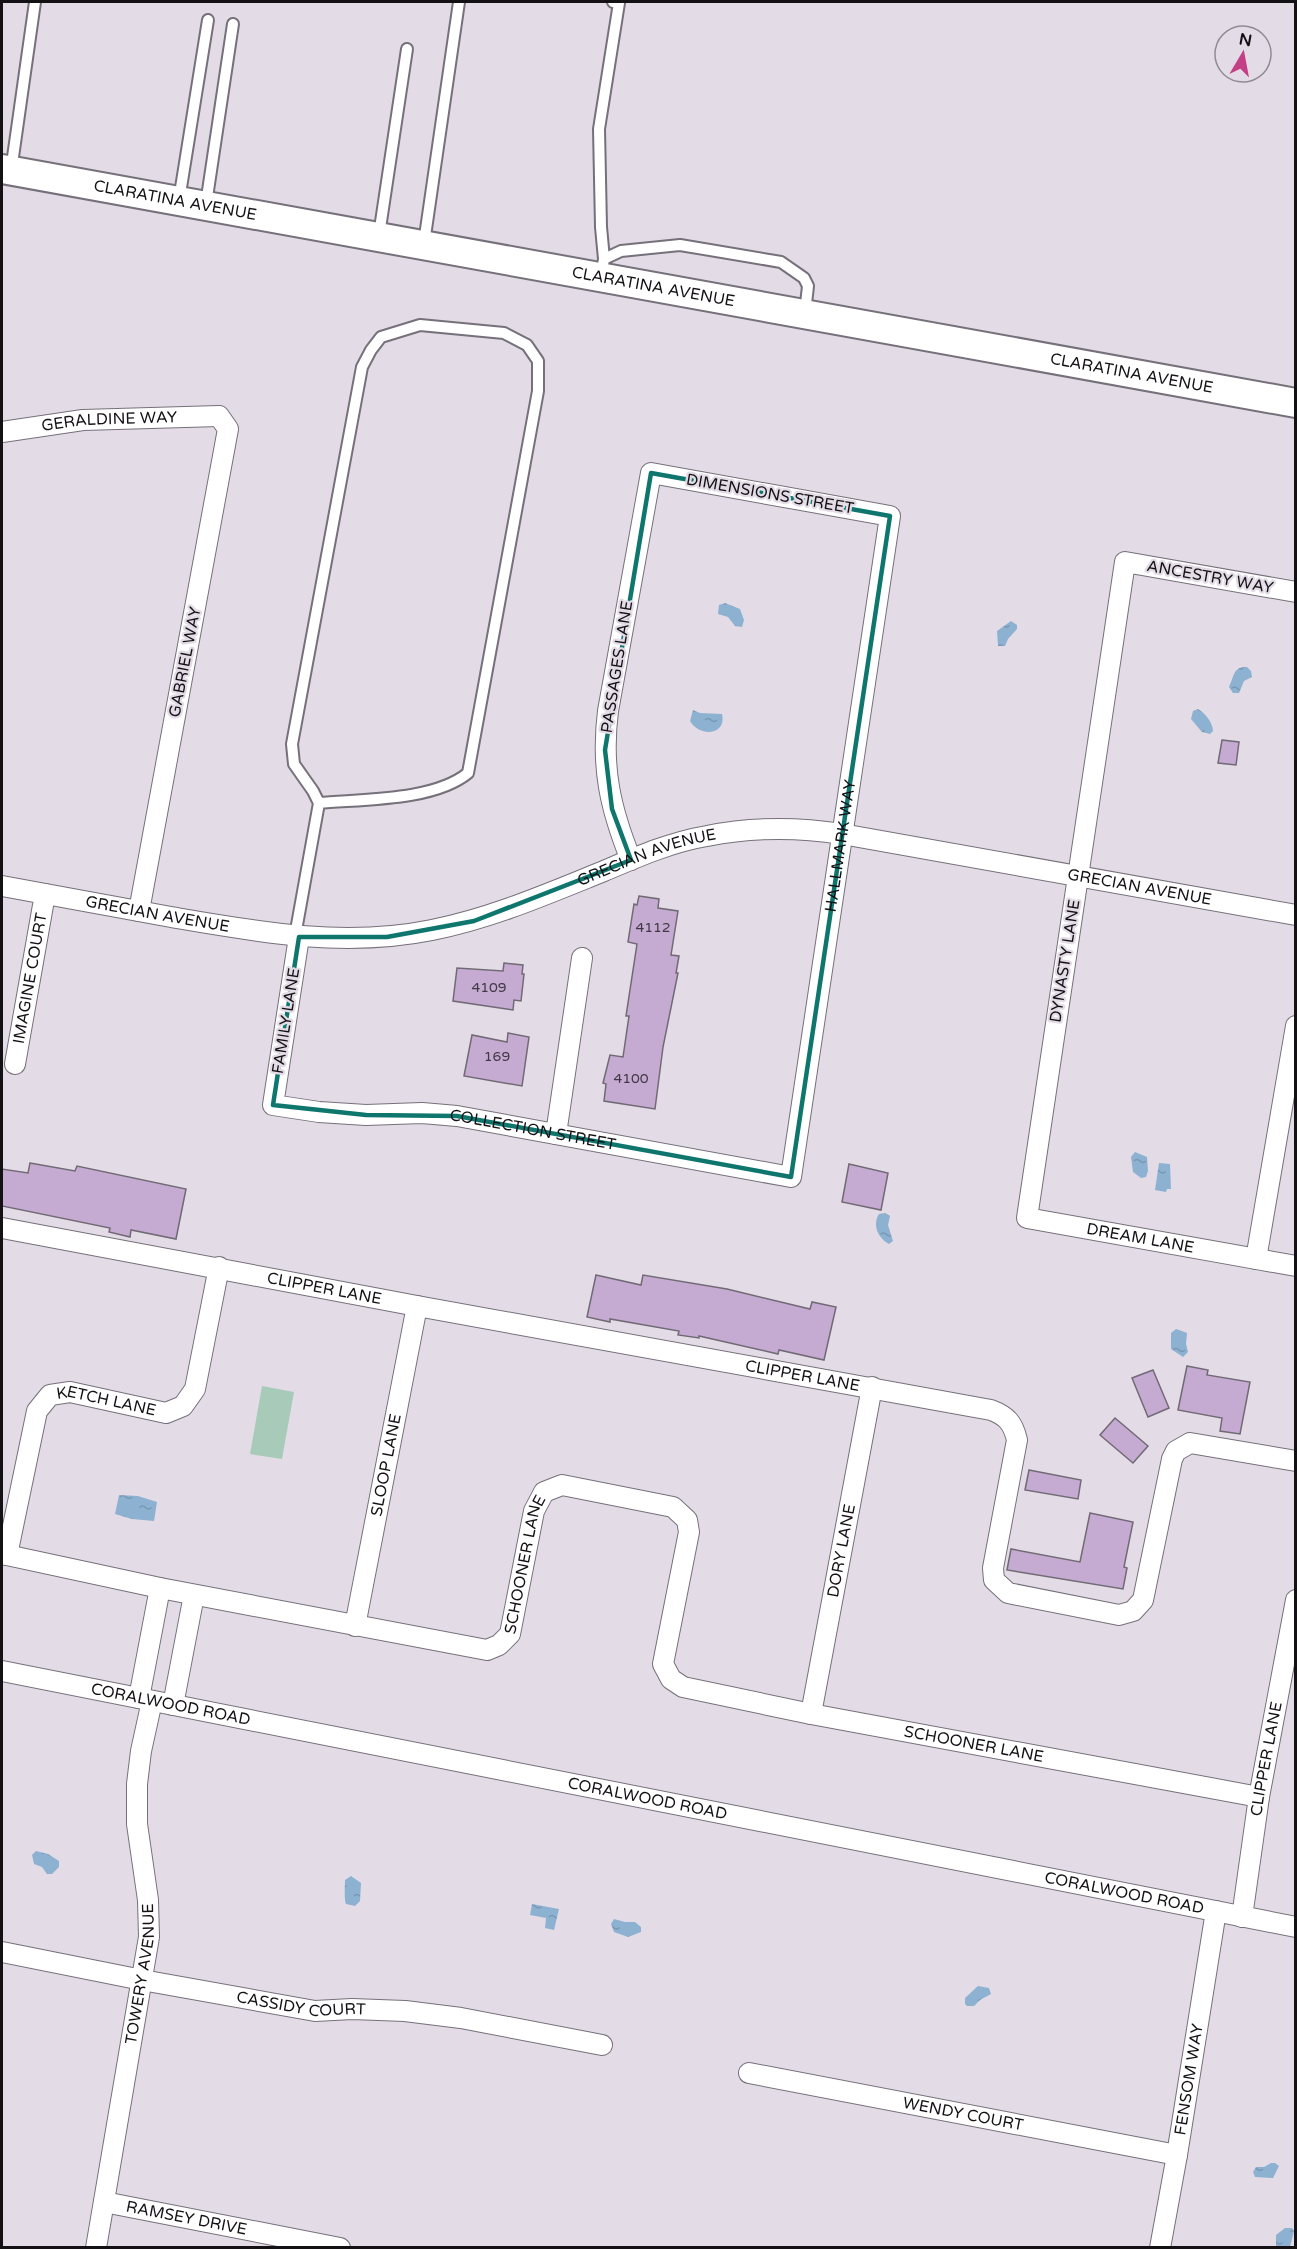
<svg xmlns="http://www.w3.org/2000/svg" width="1297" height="2249" viewBox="0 0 1297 2249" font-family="'Varela Round',sans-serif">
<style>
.grass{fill:#a7cbb8}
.water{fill:url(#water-ripples)}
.building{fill:#c5abd2;stroke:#716a75;stroke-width:1.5}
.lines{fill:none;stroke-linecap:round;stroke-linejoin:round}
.service-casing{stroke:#76707a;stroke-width:14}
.minor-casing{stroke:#76707a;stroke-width:22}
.secondary-casing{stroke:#76707a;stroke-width:32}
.service{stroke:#fff;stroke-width:10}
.minor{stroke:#fff;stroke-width:20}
.secondary{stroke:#fff;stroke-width:28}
.marked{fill:none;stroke:#0f766e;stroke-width:4.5;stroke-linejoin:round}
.labels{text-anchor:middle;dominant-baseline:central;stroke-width:4.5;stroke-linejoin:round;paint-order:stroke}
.number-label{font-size:14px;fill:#403844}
.street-label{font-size:16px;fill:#141115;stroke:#e3dce7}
</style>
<defs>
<pattern id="water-ripples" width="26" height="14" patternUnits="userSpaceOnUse" patternTransform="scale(1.5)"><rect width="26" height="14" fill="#8cb1d1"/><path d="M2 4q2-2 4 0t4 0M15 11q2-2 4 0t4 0" fill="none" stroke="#7897b3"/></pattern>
</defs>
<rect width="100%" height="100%" fill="#e3dce7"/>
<path class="grass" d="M262 1386 294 1392 282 1459 250 1454Z"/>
<g class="water">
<path d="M725 603 740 609 744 620 742 627 735 626 728 617 718 614 719 605Z"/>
<path d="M1011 621 1017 625V629L1008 639 1005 646H998L997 631Z"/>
<path d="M1247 667 1251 671 1252 677 1244 681 1239 693H1233L1229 687C1234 677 1233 666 1247 667Z"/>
<path d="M1198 709C1205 713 1213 723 1213 731L1210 734 1202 732 1191 719 1193 711Z"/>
<path d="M693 710 700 713 722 714C727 736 699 737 690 721Z"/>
<path d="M1135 1152 1147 1157 1148 1171 1146 1177 1141 1178 1133 1172 1131 1157Z"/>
<path d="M1159 1163 1170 1164 1171 1189H1167L1166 1192 1155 1190Z"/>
<path d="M885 1213 890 1216 888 1225 893 1241 889 1244C878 1238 872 1225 879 1214Z"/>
<path d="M1176 1329 1187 1333 1186 1344 1188 1352 1183 1357 1171 1349V1333Z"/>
<path d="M119 1495 138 1496 157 1502 154 1521 132 1519 115 1514Z"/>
<path d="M36 1851 48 1854 59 1861V1867L52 1874H47L42 1867 34 1864 32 1855Z"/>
<path d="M351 1876 361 1883 360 1901 355 1906 346 1904C344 1900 345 1885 345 1880Z"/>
<path d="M532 1904 559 1909 554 1930 545 1928 546 1918 530 1915Z"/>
<path d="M614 1919 625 1922H635L641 1927V1932L628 1937 614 1932 611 1924Z"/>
<path d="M978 1986 989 1988 991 1994 980 2000 974 2006H967L965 2004V1998Z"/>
<path d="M1271 2163H1275L1279 2166 1273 2178 1255 2177 1253 2172 1256 2167H1264Z"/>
<path d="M1285 2228H1292L1294 2231 1290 2247H1276V2235Z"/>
</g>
<g class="building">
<path d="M1222 740 1239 742 1236 765 1218 763Z"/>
<path d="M639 896 659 899 658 908 678 911 671 955 679 956 676 973H678L663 1047 655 1109 604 1101 606 1084 603 1083 610 1055 623 1057 629 1016H626L637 944 628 942 634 904 637 905Z"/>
<path d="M504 963 523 965 522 974H524L521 1001 514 1000 513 1010 453 1001 457 968 503 971Z"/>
<path d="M508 1033 529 1037 522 1086 464 1076 472 1035 507 1042Z"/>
<path d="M30 1163 75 1171 77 1166 186 1189 176 1239 131 1230 130 1237 109 1232 110 1228 2 1206V1169L28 1173Z"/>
<path d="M849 1164 888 1173 881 1210 842 1202Z"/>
<path d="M596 1275 641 1285 643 1275 727 1289 810 1309 812 1302 836 1307 824 1360 779 1350 778 1354 699 1336V1338L678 1335 679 1331 610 1319V1322L587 1317Z"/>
<path d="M1187 1366 1208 1370 1207 1375 1250 1382 1240 1434 1220 1431 1222 1418 1178 1410Z"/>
<path d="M1153 1370 1169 1408 1148 1417 1132 1378Z"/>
<path d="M1115 1418 1148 1446 1133 1463 1100 1435Z"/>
<path d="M1029 1470 1081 1480 1078 1499 1025 1490Z"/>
<path d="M1090 1513 1133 1522 1124 1567 1127 1568 1123 1589 1007 1570 1011 1549 1080 1562Z"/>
</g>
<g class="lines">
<g class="service-casing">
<g id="service">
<path d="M11 171 35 2"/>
<path d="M179 200 208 20"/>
<path d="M206 204 233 24"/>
<path d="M379 235 407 49"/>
<path d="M424 243 459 2"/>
<path d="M604 259 601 227 599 129 619 3 613 2"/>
<path d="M601 277 604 259 621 251 680 245 781 262 804 278 808 286 805 313"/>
<path d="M295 936 319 803 313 791 294 764 292 744 362 367 371 350 381 337 420 325 504 333 527 345 538 361V391L468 773C434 801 363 799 319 803"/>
</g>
</g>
<g class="minor-casing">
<g id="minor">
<path id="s1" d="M2 432 83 420 219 416 228 429 139 911"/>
<path id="s2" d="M1296 592 1125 562 1027 1218 1296 1266"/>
<path id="s3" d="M2 886C58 896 115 907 171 917 258 932 344 948 432 930 492 918 547 894 604 871 637 857 671 842 707 836 752 827 797 827 842 834L1296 915"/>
<path id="s4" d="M299 937 273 1105 319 1112 366 1115 422 1113 457 1116 791 1177 890 516 651 473 608 711C601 767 610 808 631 860"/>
<path id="s5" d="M15 1064 45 894"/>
<path d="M556 1134 582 958"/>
<path id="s6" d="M2 1228 417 1306 991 1410C1007 1416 1013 1423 1017 1440L993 1568 994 1580 1008 1593 1119 1615 1133 1611 1143 1600 1172 1459 1176 1451 1190 1443 1296 1461"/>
<path d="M1256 1259 1296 1026"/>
<path id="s7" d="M2 1554 160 1588 487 1650 499 1645 510 1634 534 1511 544 1492 562 1485 673 1507 687 1520 689 1532 663 1664 671 1679 683 1687 811 1714 1259 1797"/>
<path id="s8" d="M7 1555 37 1411 50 1395 70 1392 166 1413 183 1406 195 1389 219 1267"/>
<path id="s9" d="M355 1626 417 1306"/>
<path id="s10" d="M2 1671 1296 1927"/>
<path d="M139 1698 160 1588"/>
<path d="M173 1705 194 1595"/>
<path id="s11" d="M811 1714 872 1387"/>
<path id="s12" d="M1242 1917 1259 1797 1296 1600"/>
<path id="s13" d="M2 1952 142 1980 315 2011 352 2009 405 2011 461 2018 602 2045"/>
<path id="s14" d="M749 2073 1177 2155"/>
<path id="s15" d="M104 2202 340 2248"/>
<path id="s16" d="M96 2248 149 1937 148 1900 137 1824V1784L141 1751 152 1701"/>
<path id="s17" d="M1160 2248 1177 2155 1216 1911"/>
</g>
</g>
<g class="secondary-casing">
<g id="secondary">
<path id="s18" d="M2 169 1296 403"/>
</g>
</g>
<use href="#service" class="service"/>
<use href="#minor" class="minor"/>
<use href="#secondary" class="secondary"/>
</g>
<path class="marked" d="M651 473 890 516 791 1177 457 1116 366 1115 273 1105 299 937H387L474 921 631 860 612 809 605 750Z"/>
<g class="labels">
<g class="number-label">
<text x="653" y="927">4112</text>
<text x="489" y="987">4109</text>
<text x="497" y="1056">169</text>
<text x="631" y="1078">4100</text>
</g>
<g class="street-label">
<text stroke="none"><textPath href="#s18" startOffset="176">CLARATINA AVENUE</textPath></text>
<text stroke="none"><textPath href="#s18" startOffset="662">CLARATINA AVENUE</textPath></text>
<text stroke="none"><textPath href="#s18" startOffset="1148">CLARATINA AVENUE</textPath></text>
<text stroke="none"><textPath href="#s1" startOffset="108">GERALDINE WAY</textPath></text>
<text transform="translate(770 494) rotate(10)">DIMENSIONS STREET</text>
<text transform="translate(1210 577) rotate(10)">ANCESTRY WAY</text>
<text transform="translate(185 662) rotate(-79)">GABRIEL WAY</text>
<text transform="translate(617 667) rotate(-81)">PASSAGES LANE</text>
<text stroke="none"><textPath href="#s4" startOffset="1029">HALLMARK WAY</textPath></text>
<text stroke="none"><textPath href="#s3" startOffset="662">GRECIAN AVENUE</textPath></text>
<text stroke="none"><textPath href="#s3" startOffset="1164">GRECIAN AVENUE</textPath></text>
<text stroke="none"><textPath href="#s3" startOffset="158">GRECIAN AVENUE</textPath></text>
<text transform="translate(1065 961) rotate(-81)">DYNASTY LANE</text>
<text stroke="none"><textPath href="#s5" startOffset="87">IMAGINE COURT</textPath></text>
<text transform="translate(286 1021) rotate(-81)">FAMILY LANE</text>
<text stroke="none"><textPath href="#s4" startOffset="432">COLLECTION STREET</textPath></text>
<text stroke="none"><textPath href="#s2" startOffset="952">DREAM LANE</textPath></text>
<text stroke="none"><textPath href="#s6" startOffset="328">CLIPPER LANE</textPath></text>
<text stroke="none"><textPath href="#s6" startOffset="814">CLIPPER LANE</textPath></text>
<text stroke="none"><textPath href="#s8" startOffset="225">KETCH LANE</textPath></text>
<text stroke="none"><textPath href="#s9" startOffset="164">SLOOP LANE</textPath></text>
<text stroke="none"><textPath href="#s11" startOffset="166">DORY LANE</textPath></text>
<text stroke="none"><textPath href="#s7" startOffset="594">SCHOONER LANE</textPath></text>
<text stroke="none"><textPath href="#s10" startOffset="172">CORALWOOD ROAD</textPath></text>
<text stroke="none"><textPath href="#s7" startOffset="1296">SCHOONER LANE</textPath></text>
<text stroke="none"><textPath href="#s12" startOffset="160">CLIPPER LANE</textPath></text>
<text stroke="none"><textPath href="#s10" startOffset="658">CORALWOOD ROAD</textPath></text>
<text stroke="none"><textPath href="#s10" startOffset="1144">CORALWOOD ROAD</textPath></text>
<text stroke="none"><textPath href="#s16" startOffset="278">TOWERY AVENUE</textPath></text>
<text stroke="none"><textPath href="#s13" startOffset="304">CASSIDY COURT</textPath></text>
<text stroke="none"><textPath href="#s17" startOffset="171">FENSOM WAY</textPath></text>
<text stroke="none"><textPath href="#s14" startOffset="218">WENDY COURT</textPath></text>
<text stroke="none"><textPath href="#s15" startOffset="84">RAMSEY DRIVE</textPath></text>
</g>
</g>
<rect width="1297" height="2249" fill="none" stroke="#141115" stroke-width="6"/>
<g transform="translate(1243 54) rotate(10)"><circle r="28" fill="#e3dce7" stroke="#908b93" stroke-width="1.5"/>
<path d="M0-4.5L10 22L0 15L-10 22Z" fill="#c34086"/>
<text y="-9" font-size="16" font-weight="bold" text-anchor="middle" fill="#141115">N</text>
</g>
</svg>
